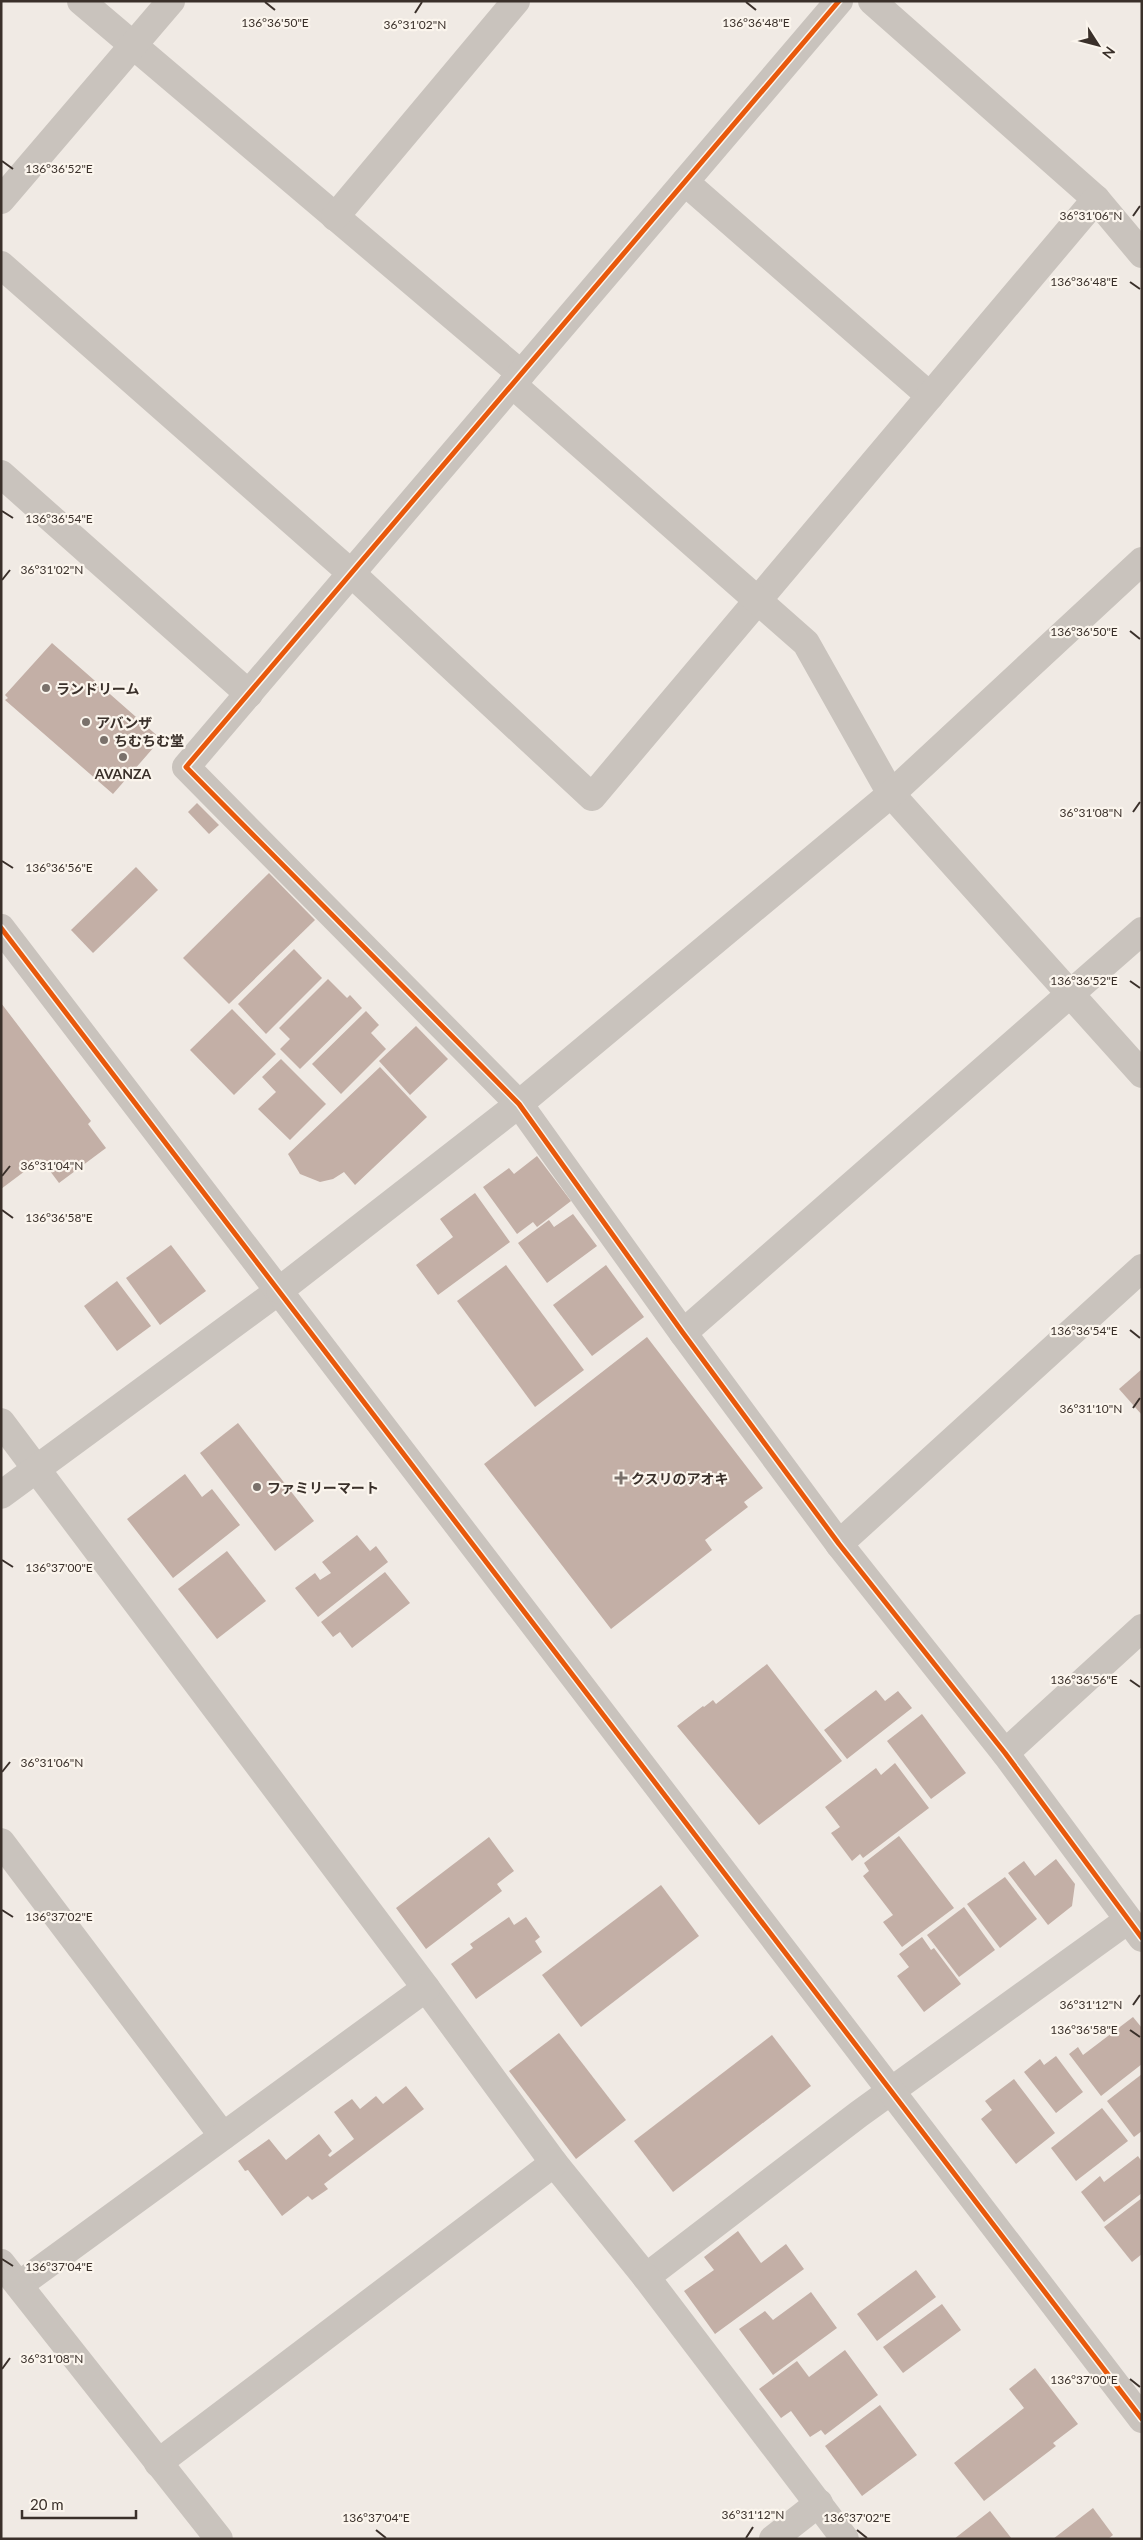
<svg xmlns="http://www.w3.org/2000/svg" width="1143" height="2540" viewBox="0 0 1143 2540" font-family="Lato,'Noto Sans JP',sans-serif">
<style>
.building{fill:#c3afa6}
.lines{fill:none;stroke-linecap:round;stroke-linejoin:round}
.minor{stroke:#c9c3bd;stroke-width:28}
.tertiary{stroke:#c9c3bd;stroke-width:28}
.cycleway-casing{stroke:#fbf5ed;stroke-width:8}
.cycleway{stroke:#e8590c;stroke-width:5}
.ticks{fill:none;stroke:#3a302a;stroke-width:2}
.poi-dot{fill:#7a716b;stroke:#fbf5ed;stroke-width:2}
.labels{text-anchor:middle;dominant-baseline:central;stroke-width:4.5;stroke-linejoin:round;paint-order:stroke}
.poi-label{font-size:14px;font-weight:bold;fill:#3a302a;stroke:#fbf5ed;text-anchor:start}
.ticks-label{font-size:12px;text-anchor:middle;fill:#3a302a;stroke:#fbf5ed;stroke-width:4.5;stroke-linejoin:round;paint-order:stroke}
</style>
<rect width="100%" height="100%" fill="#f0eae4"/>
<g class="building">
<path d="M52 643 161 739 113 794 5 700 8 698 5 695Z"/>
<path d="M197 803 219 825 209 834 188 812Z"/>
<path d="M136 867 158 890 93 953 71 930Z"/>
<path d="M269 873 315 920 229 1004 183 958Z"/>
<path d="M294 949 322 978 266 1034 238 1004Z"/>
<path d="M328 979 347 998 350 995 362 1008 300 1069 280 1049 290 1039 279 1028Z"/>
<path d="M1 1003 91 1121 88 1124 106 1148 59 1183 41 1159 1 1189Z"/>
<path d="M232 1009 276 1054 234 1095 190 1050Z"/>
<path d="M366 1011 379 1025 371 1033 386 1049 341 1094 312 1064Z"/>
<path d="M416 1026 448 1059 410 1095 379 1061Z"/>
<path d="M281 1059 326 1104 290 1140 258 1109 276 1092 262 1077Z"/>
<path d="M380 1067 427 1117 355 1185 344 1172 333 1179 320 1182 300 1174 288 1154Z"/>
<path d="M537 1156 571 1201 537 1227 533 1222 517 1234 483 1187 509 1168 514 1174Z"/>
<path d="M475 1193 510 1242 438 1295 416 1265 453 1237 440 1219Z"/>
<path d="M573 1214 597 1246 547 1283 518 1243 549 1220 554 1227Z"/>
<path d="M171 1245 206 1291 160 1325 126 1278Z"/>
<path d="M506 1265 584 1370 535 1407 457 1301Z"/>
<path d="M606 1265 644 1317 592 1356 553 1305Z"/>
<path d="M117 1281 151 1326 117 1351 84 1306Z"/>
<path d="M647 1337 763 1488 744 1502 748 1507 705 1540 712 1550 611 1629 484 1464Z"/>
<path d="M1142 1369V1415L1119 1389Z"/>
<path d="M238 1423 314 1521 275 1551 200 1453Z"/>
<path d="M185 1474 202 1497 212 1489 240 1525 173 1578 127 1519Z"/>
<path d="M357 1535 370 1551 376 1546 388 1562 318 1617 295 1588 315 1573 320 1580 331 1573 322 1562Z"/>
<path d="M227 1551 266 1601 217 1639 178 1589Z"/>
<path d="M385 1572 410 1603 352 1648 340 1632 333 1637 321 1622Z"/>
<path d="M767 1664 842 1761 759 1825 677 1726 703 1706 704 1707 713 1700 716 1704Z"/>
<path d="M876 1690 885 1701 898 1691 912 1708 847 1759 824 1730Z"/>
<path d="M922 1714 966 1773 931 1799 887 1741Z"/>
<path d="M895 1763 929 1808 863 1858 860 1854 852 1861 831 1833 840 1827 825 1807 876 1768 881 1775Z"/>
<path d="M899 1836 954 1908 902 1947 883 1922 893 1915 863 1876 869 1871 864 1863Z"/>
<path d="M489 1837 514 1871 497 1884 502 1891 426 1949 396 1908Z"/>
<path d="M1056 1859 1075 1884 1072 1906 1048 1925 1008 1873 1024 1861 1035 1876Z"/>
<path d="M1005 1877 1037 1919 1000 1948 967 1904Z"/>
<path d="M661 1885 699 1936 581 2027 542 1975Z"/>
<path d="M964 1907 995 1950 959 1977 927 1935Z"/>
<path d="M509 1917 514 1925 526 1917 540 1937 535 1941 542 1952 476 1999 451 1964 473 1948 470 1944Z"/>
<path d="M922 1937 931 1950 934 1948 961 1984 924 2012 897 1976 909 1967 899 1954Z"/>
<path d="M1133 2017 1142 2028V2064L1101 2096 1069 2054 1078 2047 1083 2055Z"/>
<path d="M559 2033 626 2120 576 2159 509 2071Z"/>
<path d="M772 2035 811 2086 673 2192 634 2141Z"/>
<path d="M1056 2056 1083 2092 1056 2113 1024 2072 1040 2059 1044 2065Z"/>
<path d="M1142 2074V2131L1134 2137 1107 2101Z"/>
<path d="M1014 2079 1055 2133 1016 2164 981 2119 992 2110 985 2101Z"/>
<path d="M406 2086 424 2109 324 2184 328 2189 312 2200 308 2196 282 2216 248 2170 245 2171 238 2161 269 2139 286 2160 319 2134 332 2151 328 2155 330 2157 354 2139 334 2112 352 2099 360 2109 376 2096 383 2104Z"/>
<path d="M1102 2108 1128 2141 1076 2181 1051 2148Z"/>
<path d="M1138 2156 1142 2162V2193L1104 2222 1081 2192 1100 2176 1104 2182Z"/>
<path d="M1142 2198V2254L1132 2262 1104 2227Z"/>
<path d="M738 2231 761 2263 786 2244 804 2269 715 2334 684 2291 714 2270 704 2257Z"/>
<path d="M916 2270 936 2297 877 2341 857 2314Z"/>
<path d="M811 2292 837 2328 773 2375 739 2329 765 2311 773 2320Z"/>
<path d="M942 2304 961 2330 903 2373 883 2347Z"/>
<path d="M845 2350 878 2395 825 2435 821 2430 810 2437 791 2411 781 2418 759 2389 797 2361 809 2377Z"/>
<path d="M1035 2368 1078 2424 1053 2443 1056 2446 984 2501 954 2463 1024 2408 1009 2389Z"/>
<path d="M880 2405 917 2455 862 2496 825 2446Z"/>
<path d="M1093 2508 1113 2535 1108 2539H1053Z"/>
<path d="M990 2511 1012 2539H954Z"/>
</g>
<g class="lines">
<g class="minor">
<path d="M81 1 521 374"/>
<path d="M839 1 186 767 519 1104 683 1333 839 1544 1005 1753 1142 1938"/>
<path d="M872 1 1096 199 1142 254"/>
<path d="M685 182 930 396"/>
<path d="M1 200 171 1"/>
<path d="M335 217 516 1"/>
<path d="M1 265 351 573 592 797 1096 199"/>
<path d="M512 384 806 643 891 794 1142 1074"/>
<path d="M1 474 249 694"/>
<path d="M683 1333 1142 931"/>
<path d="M1 1422 426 1988 554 2163 646 2277 859 2114 1128 1920"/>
<path d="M1 1495 280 1290"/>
<path d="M839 1544 1142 1268"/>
<path d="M1005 1753 1142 1628"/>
<path d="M1 1842 223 2136"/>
<path d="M646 2277 845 2539"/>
<path d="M19 2285 426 1988"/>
<path d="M158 2463 554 2163"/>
<path d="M773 2539 819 2503"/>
</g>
<g class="tertiary">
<path d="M1 928 1142 2419"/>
<path d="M280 1290 519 1104 891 794 1142 561"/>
<path d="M1 2263 219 2539"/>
</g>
<g class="cycleway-casing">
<g id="cycleway">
<path d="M839 1 186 767 519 1104 683 1333 839 1544 1005 1753 1142 1938"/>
<path d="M1 928 1142 2419"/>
</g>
</g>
<use href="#cycleway" class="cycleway"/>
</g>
<path class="ticks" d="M265 2 275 10M746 2 756 10M415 13 422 2M2 161 13 169M1133 216 1140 206M1130 282 1140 289M2 511 13 518M2 580 10 570M1130 631 1140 639M1133 812 1140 802M2 861 13 868M1130 981 1140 988M2 1176 10 1166M2 1210 13 1218M1130 1330 1140 1338M1133 1408 1140 1398M2 1560 13 1567M1130 1680 1140 1687M2 1772 10 1762M2 1910 13 1917M1133 2005 1140 1995M1130 2030 1140 2037M2 2259 13 2266M2 2369 10 2358M1130 2379 1140 2387M376 2530 386 2538M857 2530 867 2538M746 2538 753 2527"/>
<g class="poi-dot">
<circle cx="46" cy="688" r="5"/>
<circle cx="86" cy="722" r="5"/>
<circle cx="104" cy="740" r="5"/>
<circle cx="123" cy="757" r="5"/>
<path d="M618.5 1470.5h5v5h5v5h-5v5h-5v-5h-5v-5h5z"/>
<circle cx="257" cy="1487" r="5"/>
</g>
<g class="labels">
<g class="poi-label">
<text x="56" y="688">ランドリーム</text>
<text x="96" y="722">アバンザ</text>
<text x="114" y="740">ちむちむ堂</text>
<text x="123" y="773" text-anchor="middle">AVANZA</text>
<text x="631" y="1478">クスリのアオキ</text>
<text x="267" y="1487">ファミリーマート</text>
</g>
</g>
<g class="ticks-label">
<text x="275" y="27">136°36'50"E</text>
<text x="756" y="27">136°36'48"E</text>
<text x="415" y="29">36°31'02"N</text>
<text x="59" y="173">136°36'52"E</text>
<text x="1091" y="220">36°31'06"N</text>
<text x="1084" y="286">136°36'48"E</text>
<text x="59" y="523">136°36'54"E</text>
<text x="52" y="574">36°31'02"N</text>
<text x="1084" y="636">136°36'50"E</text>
<text x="1091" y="817">36°31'08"N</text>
<text x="59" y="872">136°36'56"E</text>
<text x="1084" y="985">136°36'52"E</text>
<text x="52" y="1170">36°31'04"N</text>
<text x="59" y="1222">136°36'58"E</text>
<text x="1084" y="1335">136°36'54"E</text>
<text x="1091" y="1413">36°31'10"N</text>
<text x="59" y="1572">136°37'00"E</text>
<text x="1084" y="1684">136°36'56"E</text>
<text x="52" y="1767">36°31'06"N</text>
<text x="59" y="1921">136°37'02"E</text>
<text x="1091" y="2009">36°31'12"N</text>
<text x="1084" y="2034">136°36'58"E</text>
<text x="59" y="2271">136°37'04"E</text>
<text x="52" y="2363">36°31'08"N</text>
<text x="1084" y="2384">136°37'00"E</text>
<text x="753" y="2519">36°31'12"N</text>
<text x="376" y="2522">136°37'04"E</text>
<text x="857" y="2522">136°37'02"E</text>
</g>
<rect width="1143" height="2540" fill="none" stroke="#3a302a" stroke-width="5"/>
<g transform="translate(1098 45) rotate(126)" stroke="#fbf5ed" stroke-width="4" paint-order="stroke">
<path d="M0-4L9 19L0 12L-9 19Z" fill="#3a302a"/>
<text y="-8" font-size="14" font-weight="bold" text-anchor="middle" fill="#3a302a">N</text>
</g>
<path d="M22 2510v8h114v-8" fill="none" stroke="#3a302a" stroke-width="2.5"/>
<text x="30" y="2510" font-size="15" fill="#3a302a" stroke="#fbf5ed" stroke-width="4" paint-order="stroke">20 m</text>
</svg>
